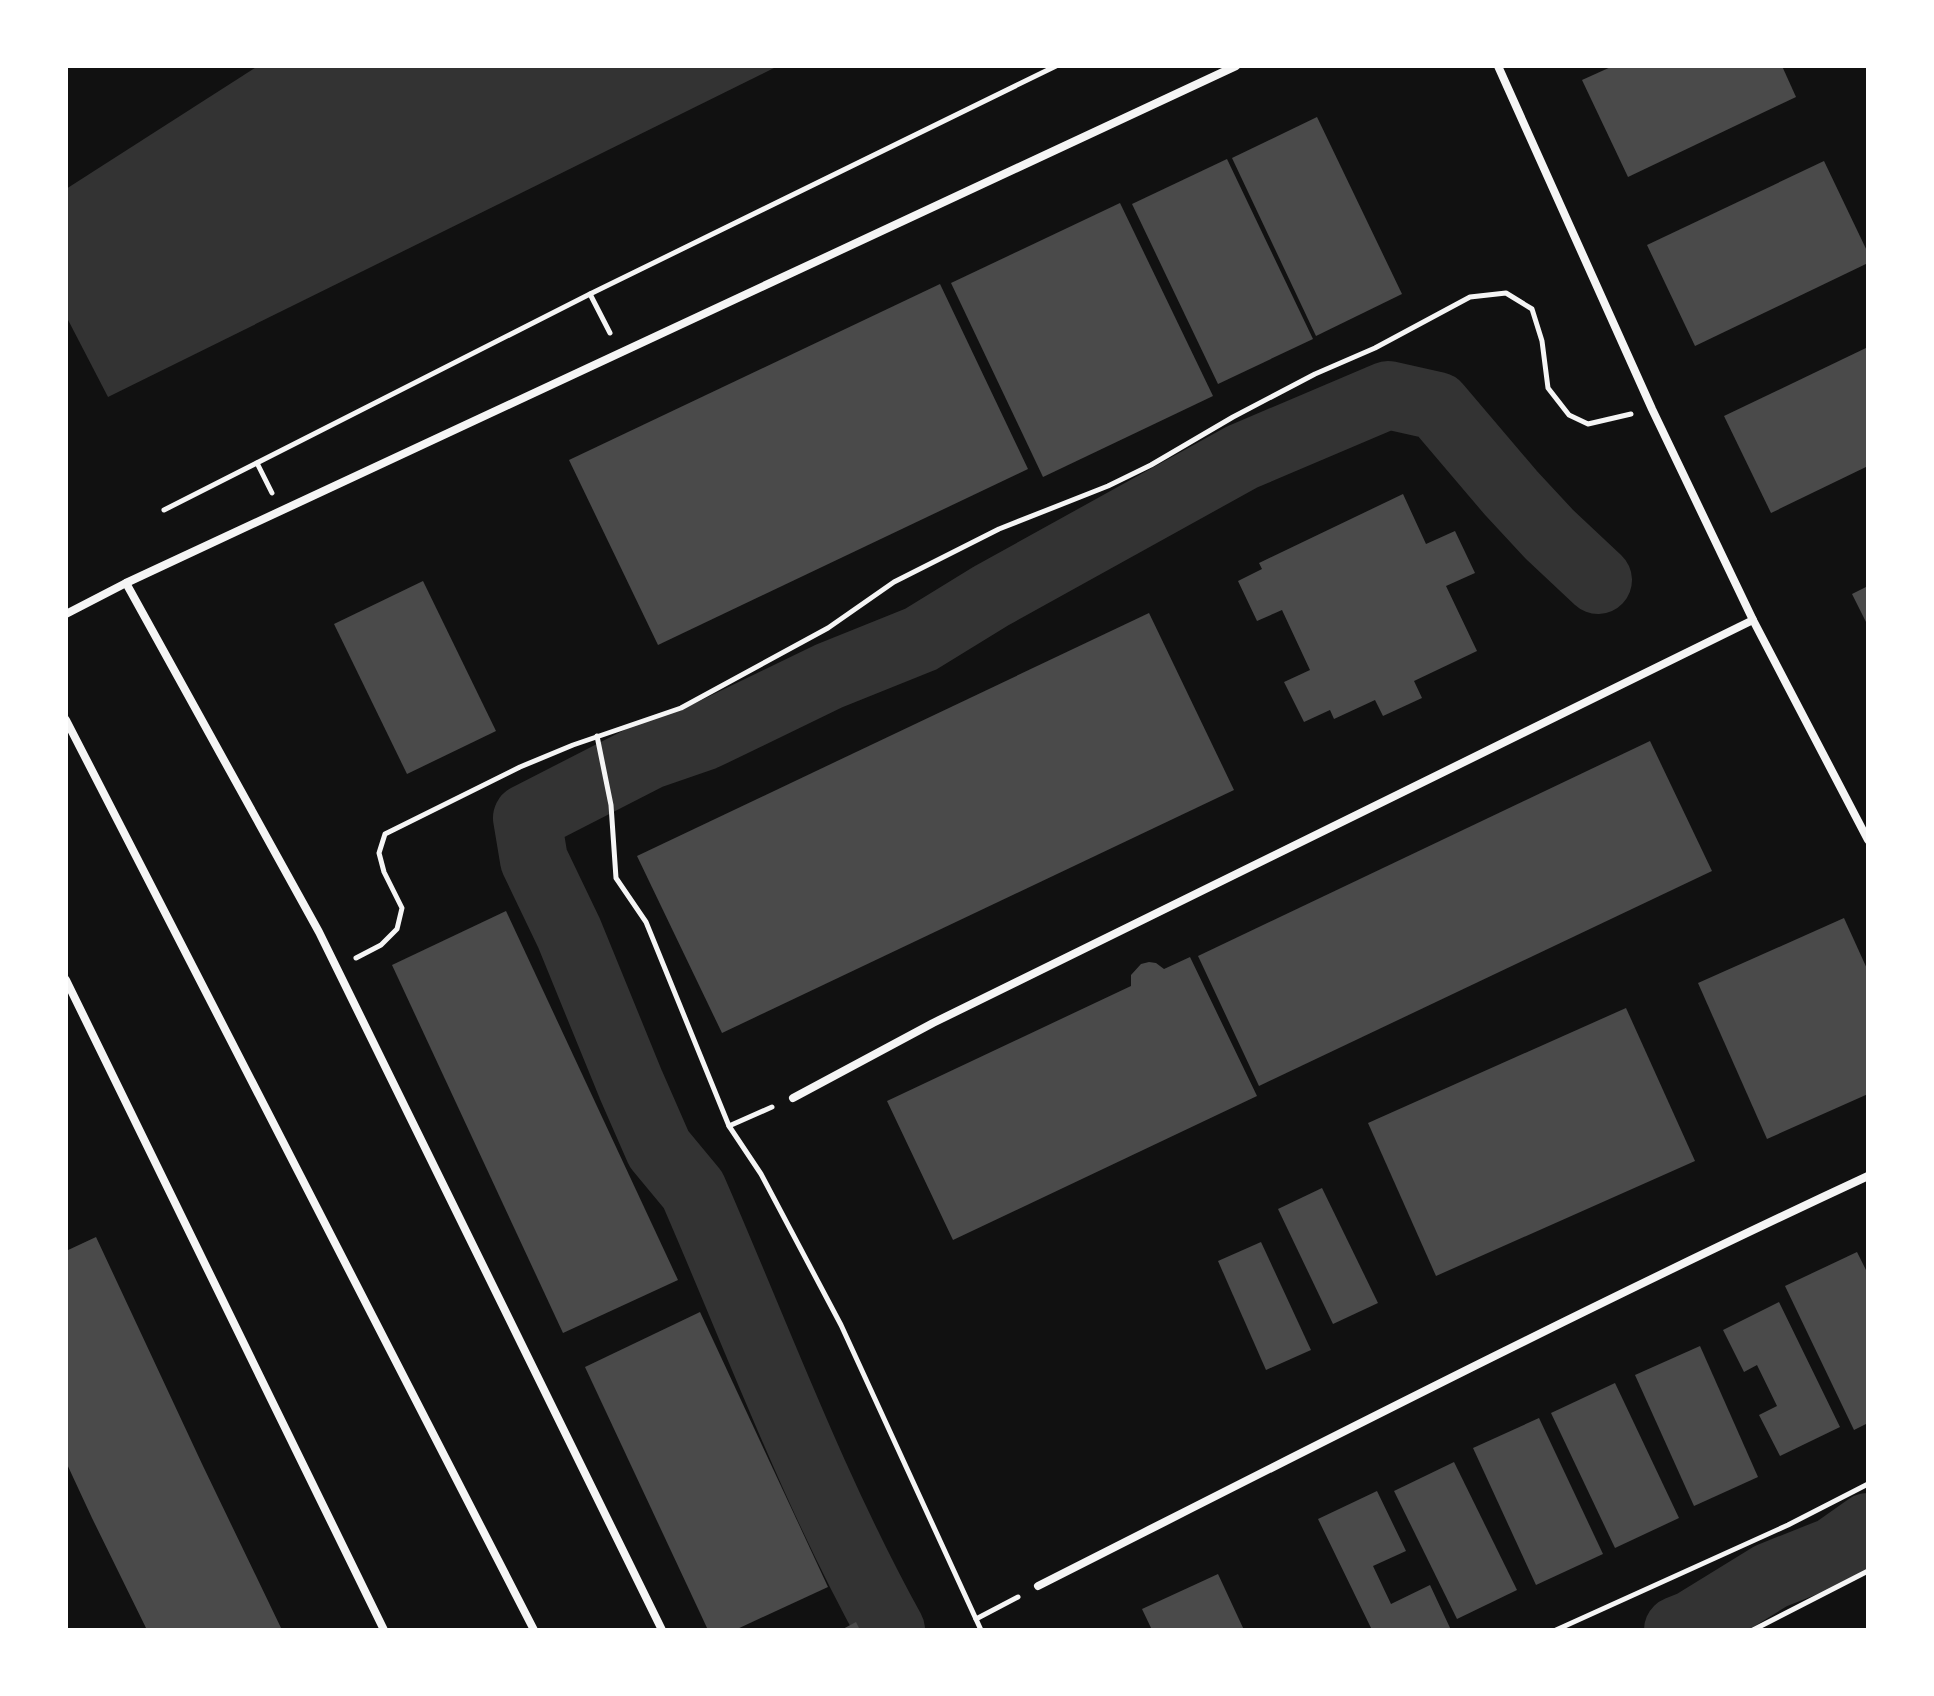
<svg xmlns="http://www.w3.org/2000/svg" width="1934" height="1696" viewBox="0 0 1934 1696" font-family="Overpass,sans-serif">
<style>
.water{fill:#333}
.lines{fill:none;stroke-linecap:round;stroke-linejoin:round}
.river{stroke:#333;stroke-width:68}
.building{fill:#4a4a4a}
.path{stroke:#f5f5f5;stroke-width:5}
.minor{stroke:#f5f5f5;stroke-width:8}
</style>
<rect width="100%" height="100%" fill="#111"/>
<path class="water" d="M258 66H778L108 397 66 316V189Z"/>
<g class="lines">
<g class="river">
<path d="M891 1630C813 1489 757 1337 693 1190L659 1149 631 1085 569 933 534 860 527 818 650 755 705 736 829 676 921 639 991 596 1242 457 1388 395 1437 406 1511 493 1549 534 1598 580"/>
<path d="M1678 1630 1693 1624 1771 1576 1834 1551 1868 1527"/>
</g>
</g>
<g class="building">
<path d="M1613 66H1782L1796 97 1628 177 1582 80Z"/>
<path d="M1317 117 1402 294 1316 336 1232 158Z"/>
<path d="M1227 159 1313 339 1218 384 1132 204Z"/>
<path d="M1824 161 1868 253V263L1695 346 1647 245Z"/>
<path d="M1120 203 1213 396 1043 477 951 283Z"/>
<path d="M940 284 1028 469 658 645 569 460Z"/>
<path d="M1868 347V466L1771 513 1724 416Z"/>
<path d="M1403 494 1426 544 1455 531 1475 573 1446 586 1477 651 1414 681 1422 698 1383 716 1375 700 1334 719 1330 710 1304 722 1284 682 1310 670 1282 610 1257 621 1238 581 1262 569 1259 563Z"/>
<path d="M423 581 496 731 407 774 334 624Z"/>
<path d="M1868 586V626L1852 594Z"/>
<path d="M1149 613 1234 790 722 1033 637 856Z"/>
<path d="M1650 741 1712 871 1259 1086 1198 956Z"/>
<path d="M506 911 678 1280 563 1333 392 965Z"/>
<path d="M1844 918 1868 971V1094L1767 1139 1698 983Z"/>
<path d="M1190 957 1257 1096 953 1240 887 1101 1131 986V975L1141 964 1149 962 1156 963 1164 969Z"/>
<path d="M1626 1008 1695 1161 1436 1276 1368 1123Z"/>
<path d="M1322 1188 1378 1303 1333 1324 1278 1209Z"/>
<path d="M96 1237 203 1466 282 1630H147L92 1518 66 1462V1251Z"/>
<path d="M1261 1242 1311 1350 1266 1370 1218 1261Z"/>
<path d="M1857 1252 1868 1274V1423L1854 1430 1785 1286Z"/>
<path d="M1779 1302 1840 1427 1780 1456 1759 1415 1777 1406 1757 1365 1744 1372 1723 1330Z"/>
<path d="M700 1312 828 1587 735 1630H708L585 1367Z"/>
<path d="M1700 1346 1758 1477 1694 1506 1635 1375Z"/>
<path d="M1615 1383 1679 1518 1615 1548 1551 1413Z"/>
<path d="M1539 1418 1603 1554 1536 1585 1473 1448Z"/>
<path d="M1454 1462 1517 1590 1457 1619 1394 1491Z"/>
<path d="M1377 1491 1406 1551 1373 1566 1391 1604 1430 1585 1451 1630H1372L1318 1519Z"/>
<path d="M1218 1574 1244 1630H1152L1142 1609Z"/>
<path d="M856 1622 860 1630H841Z"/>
</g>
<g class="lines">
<g class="path">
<path d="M590 294 610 333"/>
<path d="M257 463 272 493"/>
<path d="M164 510 590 294 1056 66"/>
<path d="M597 736 611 805 616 878 646 922 729 1126 761 1174 841 1325 981 1630"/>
<path d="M356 958 381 945 397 929 402 908 384 872 379 853 385 834 520 767 573 745 681 708 828 628 894 582 999 529 1108 486 1151 465 1233 417 1315 374 1375 348 1470 297 1506 293 1532 309 1542 341 1548 388 1569 415 1588 424 1631 414"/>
<path d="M729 1126 772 1107"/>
<path d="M976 1619 1018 1597"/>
<path d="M1556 1630 1788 1525 1868 1484"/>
<path d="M1753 1630 1868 1571"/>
</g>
<g class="minor">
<path d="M1498 66 1652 409 1753 620 1868 840"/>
<path d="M126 583 319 932 662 1630"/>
<path d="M66 614 126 583 1236 66"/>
<path d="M66 720 534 1630"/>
<path d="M66 980 384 1630"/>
<path d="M793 1098 933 1023 1753 620"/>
<path d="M1038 1586C1313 1447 1588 1306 1868 1176"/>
</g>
</g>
<rect width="1934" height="1696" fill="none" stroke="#ffffff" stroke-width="136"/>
</svg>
